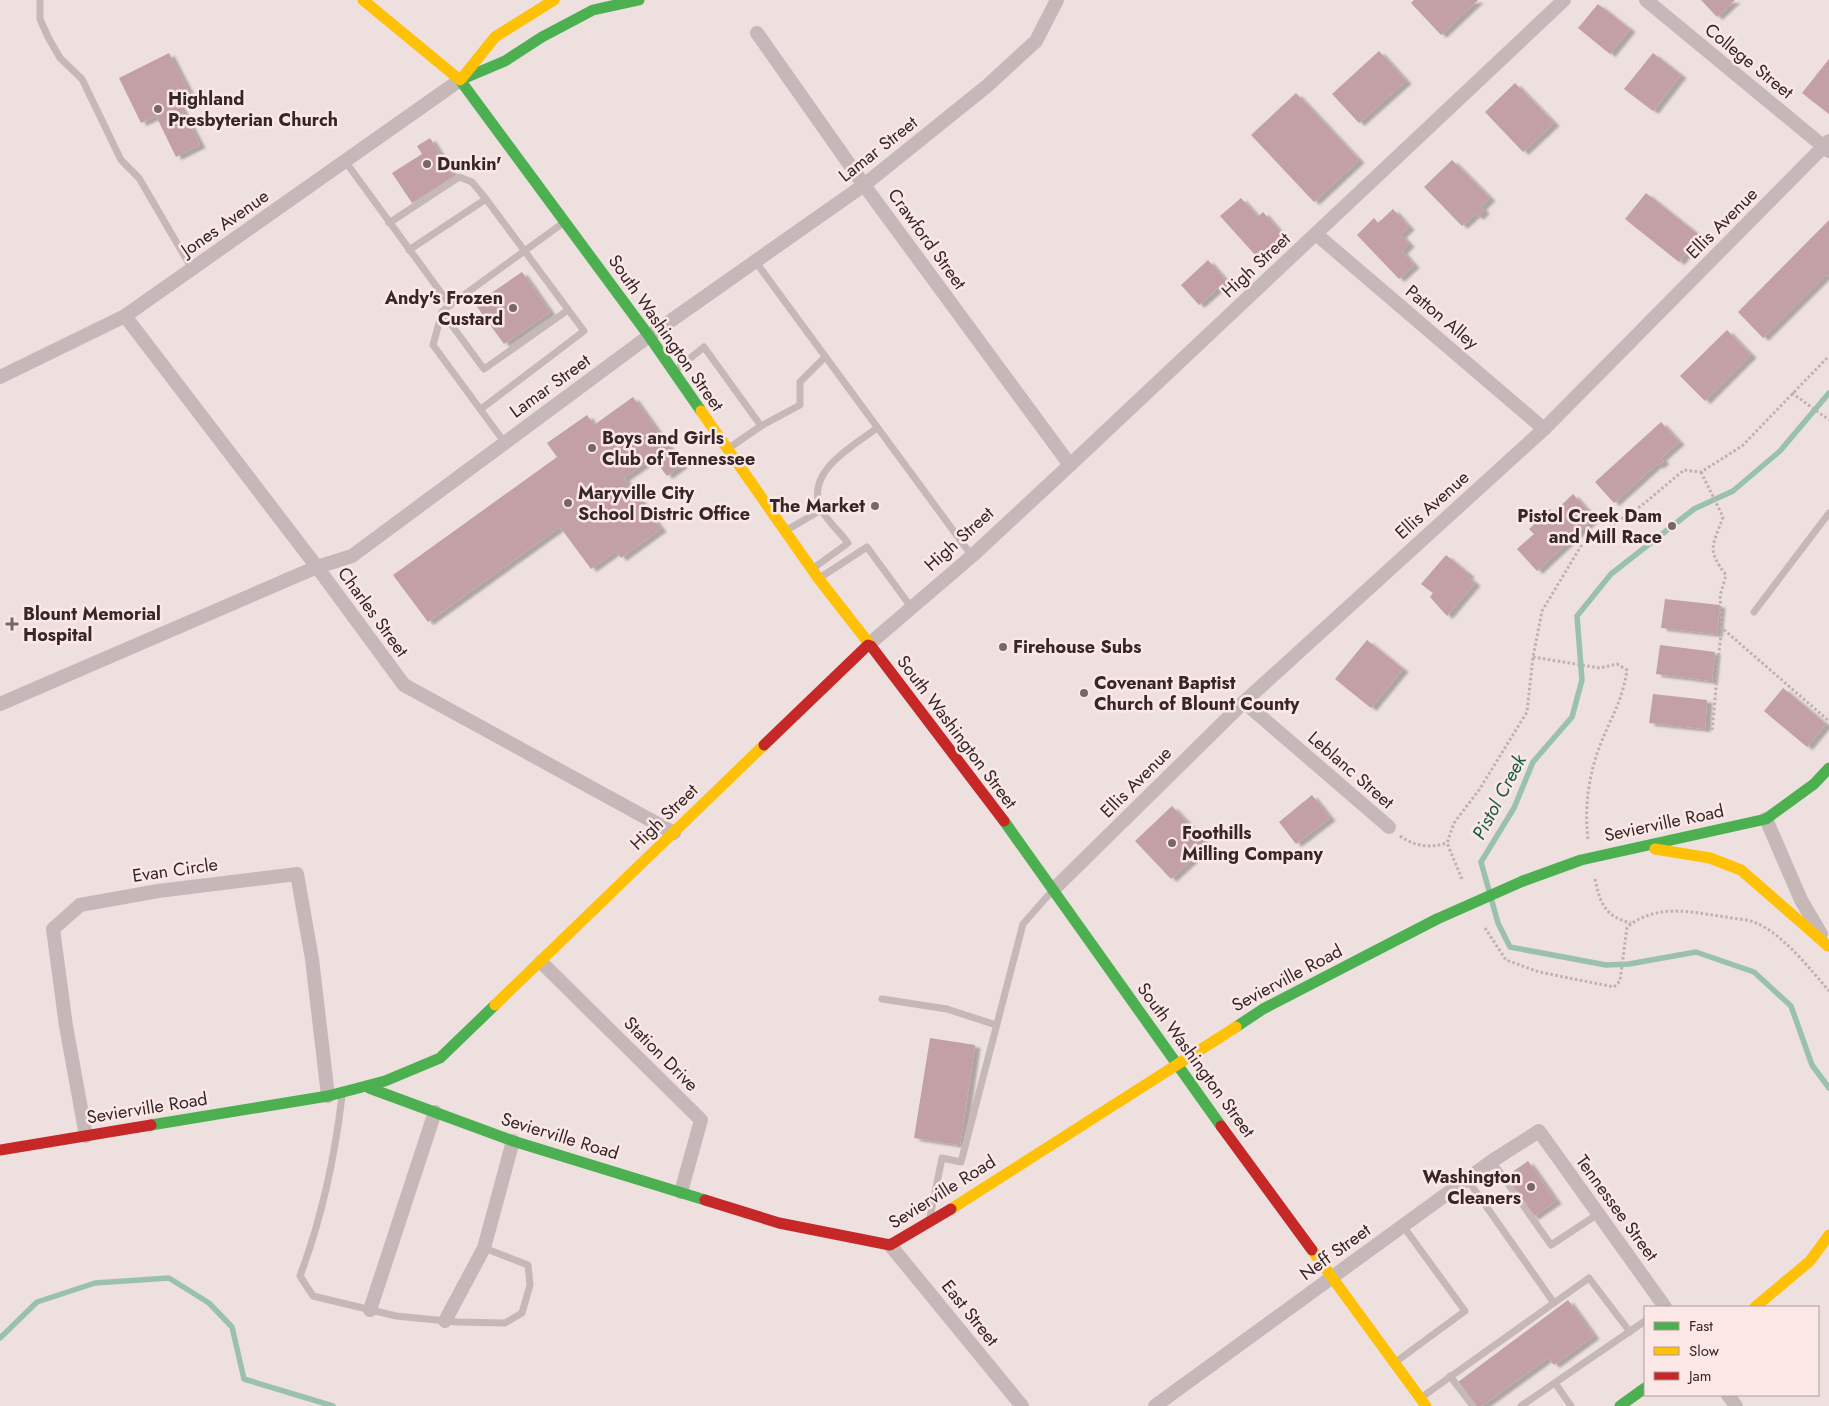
<svg xmlns="http://www.w3.org/2000/svg" width="1829" height="1406" viewBox="0 0 1829 1406" font-family="Jost,sans-serif">
<style>
.lines{fill:none;stroke-linecap:round;stroke-linejoin:round}
.stream{stroke:#9ac0af;stroke-width:5.5}
.building{fill:#c2a0a5;filter:url(#shadow)}
.path{stroke:#bfb1b0;stroke-width:3;stroke-dasharray:2.5 2.5;stroke-linecap:butt}
.lane{stroke:#c6b8b8;stroke-width:7}
.street{stroke:#c6b8b8;stroke-width:14}
.fast{stroke:#4caf50;stroke-width:11}
.slow{stroke:#ffc107;stroke-width:11}
.jam{stroke:#c62828;stroke-width:11}
.fast-bridge{stroke:#4caf50;stroke-width:11}
.poi-dot{fill:#776768;stroke:#fbe8e6;stroke-width:2}
.labels{text-anchor:middle;dominant-baseline:central;stroke-width:5;stroke-linejoin:round;paint-order:stroke}
.street-label{font-size:18px;fill:#372628;stroke:#fbe8e6}
.poi-label{font-size:18px;font-weight:bold;fill:#372628;stroke:#fbe8e6;text-anchor:start}
.water-label{font-size:19px;font-style:italic;fill:#195c43;stroke:#fbe8e6}
</style>
<defs>
<filter id="shadow"><feDropShadow dx="5.5" dy="3" stdDeviation="1" flood-color="#0004"/></filter>
</defs>
<rect width="100%" height="100%" fill="#ede0df"/>
<g class="lines">
<g class="stream">
<path d="M1829 393 1780 451 1733 491 1694 509 1611 574 1577 616 1582 680 1572 717 1533 762 1514 808 1481 862 1498 923 1510 947 1606 965 1629 964 1696 952 1754 972 1791 1006 1812 1065 1829 1088"/>
<path d="M0 1338 37 1302 95 1283 169 1278 209 1303 232 1327 244 1379 333 1406"/>
</g>
</g>
<g class="building">
<path d="M1414 0H1478L1441 35 1411 3Z"/>
<path d="M1701 0H1735L1717 17Z"/>
<path d="M1598 4 1630 29 1610 54 1578 28Z"/>
<path d="M1379 51 1406 81 1359 123 1332 94Z"/>
<path d="M169 53 191 96 178 102 200 145 176 157 156 116 141 123 119 78Z"/>
<path d="M1653 53 1681 75 1653 111 1624 89Z"/>
<path d="M1829 59V114L1802 93Z"/>
<path d="M1515 83 1554 123 1523 152 1485 112Z"/>
<path d="M1296 93 1359 160 1314 202 1251 135Z"/>
<path d="M430 138 454 176 412 203 392 173 422 154 417 146Z"/>
<path d="M1452 160 1490 198 1481 207 1484 211 1478 217 1475 214 1462 226 1424 187Z"/>
<path d="M1646 193 1700 236 1679 262 1625 219Z"/>
<path d="M1241 198 1258 217 1263 212 1282 234 1257 257 1220 216Z"/>
<path d="M1393 209 1409 227 1401 235 1409 244 1402 251 1414 265 1399 279 1357 235 1374 218 1378 223Z"/>
<path d="M1829 220V277L1826 275 1763 338 1738 312Z"/>
<path d="M1208 260 1226 281 1199 305 1181 285Z"/>
<path d="M522 272 550 312 504 344 475 304Z"/>
<path d="M1727 330 1751 355 1705 401 1680 376Z"/>
<path d="M633 397 682 465 667 476 653 458 624 478 661 529 621 558 616 551 591 569 560 527 428 622 393 575 557 457 547 443 587 415 594 425Z"/>
<path d="M1661 422 1679 442 1661 458 1664 461 1658 466 1657 464 1614 503 1595 482Z"/>
<path d="M1573 494 1594 518 1537 571 1517 549 1534 534 1529 529 1550 509 1553 513Z"/>
<path d="M1446 555 1469 574 1467 576 1475 583 1447 616 1430 597 1433 593 1421 584Z"/>
<path d="M1665 599 1720 605 1717 634 1661 628Z"/>
<path d="M1367 640 1403 669 1371 708 1335 679Z"/>
<path d="M1660 645 1715 652 1712 681 1656 674Z"/>
<path d="M1783 688 1826 724 1807 747 1764 711Z"/>
<path d="M1653 694 1707 700 1705 729 1649 723Z"/>
<path d="M1312 795 1330 818 1296 844 1279 822Z"/>
<path d="M1172 806 1208 845 1171 879 1135 841Z"/>
<path d="M930 1038 975 1045 960 1145 914 1138Z"/>
<path d="M1528 1161 1556 1201 1533 1217 1505 1177Z"/>
<path d="M1568 1300 1594 1336 1554 1365 1548 1358 1482 1406H1476L1458 1382Z"/>
</g>
<g class="lines">
<g class="path">
<path d="M1792 393 1829 420"/>
<path d="M1701 472 1723 517C1713 546 1706 549 1726 575L1720 596 1722 628"/>
<path d="M1533 657 1600 668 1617 664 1627 670C1622 702 1612 715 1601 743 1589 772 1584 808 1588 839"/>
<path d="M1712 730C1716 696 1717 662 1722 628L1829 721"/>
<path d="M1400 836C1416 847 1430 848 1447 843"/>
<path d="M1462 879 1447 843 1454 823 1479 790 1527 712 1533 657 1542 611 1581 546 1641 506 1684 470 1701 472 1742 446 1829 356"/>
<path d="M1595 879C1600 903 1605 917 1631 923"/>
<path d="M1485 928 1506 960 1539 972 1614 987 1620 981 1627 927C1657 903 1691 912 1726 917 1735 919 1748 919 1756 923 1783 934 1810 969 1829 991"/>
</g>
<g class="lane">
<path d="M40 0V19L48 37 60 58 82 79 121 160 139 178 192 269"/>
<path d="M345 161 450 305"/>
<path d="M389 223 459 177 472 182 486 199"/>
<path d="M409 250 486 199 584 331 481 409"/>
<path d="M755 261 972 556"/>
<path d="M442 312 484 369 568 310"/>
<path d="M677 369 704 347 761 426 729 448"/>
<path d="M761 426 800 405V382L825 357"/>
<path d="M505 443 433 345 442 312 450 305 563 223"/>
<path d="M787 530 821 510"/>
<path d="M815 567 848 543C840 532 827 521 821 509 804 472 852 447 877 428"/>
<path d="M821 577 867 547 911 607"/>
<path d="M1754 612 1829 513"/>
<path d="M882 999 947 1009 996 1025"/>
<path d="M342 1096C335 1156 321 1220 300 1276L313 1296 396 1316 457 1322 505 1323 522 1313 530 1285 528 1265 484 1248"/>
<path d="M1492 1161 1551 1245 1598 1214"/>
<path d="M1467 1179 1554 1303"/>
<path d="M930 1217 942 1158 961 1162 1023 924 1052 891"/>
<path d="M1397 1361 1465 1311 1403 1226"/>
<path d="M1450 1376 1473 1406"/>
<path d="M1555 1383 1571 1406"/>
<path d="M1422 1397 1589 1278 1630 1332"/>
<path d="M1521 1406 1645 1321"/>
</g>
<g class="street">
<path d="M1646 0 1829 151"/>
<path d="M757 33 864 185 1070 465"/>
<path d="M1316 234 1544 429"/>
<path d="M125 316 317 567 404 685 674 833"/>
<path d="M0 377 125 316 460 80"/>
<path d="M868 645 972 556 1070 465 1564 0"/>
<path d="M1244 702 1389 827"/>
<path d="M0 704 317 567 352 556 649 336 864 185 987 86 1036 41 1057 0"/>
<path d="M1766 819 1801 900 1821 934"/>
<path d="M1054 889 1244 702 1544 429 1829 141"/>
<path d="M541 962 701 1120 681 1192"/>
<path d="M86 1136 66 1026 53 929 80 905 158 891 297 874 312 959 328 1096"/>
<path d="M890 1245 1022 1406"/>
<path d="M370 1310 435 1112"/>
<path d="M445 1321 484 1248 513 1141"/>
<path d="M1728 1395 1736 1406"/>
<path d="M1155 1406 1492 1161 1539 1131 1665 1307"/>
</g>
<g class="fast">
<path d="M460 80 649 336 701 411"/>
<path d="M460 80 505 61 542 37 593 10 639 0"/>
<path d="M1004 821 1221 1126"/>
<path d="M1523 881 1581 860 1766 819 1814 784 1829 768"/>
<path d="M1236 1027 1263 1009 1437 919"/>
<path d="M369 1088 513 1141 705 1200"/>
<path d="M151 1125 328 1096 385 1081 440 1058 495 1005"/>
<path d="M1620 1406 1645 1388"/>
</g>
<g class="slow">
<path d="M363 0 460 80"/>
<path d="M462 78 495 37 554 0"/>
<path d="M701 411 818 578 871 646"/>
<path d="M1655 849 1710 858 1741 870 1828 946"/>
<path d="M495 1005 764 745"/>
<path d="M951 1209 1236 1027"/>
<path d="M1312 1250 1426 1406"/>
<path d="M1755 1307 1810 1261 1829 1235"/>
</g>
<g class="jam">
<path d="M871 646 1004 821"/>
<path d="M764 745 868 645"/>
<path d="M1221 1126 1312 1250"/>
<path d="M0 1150 151 1125"/>
<path d="M705 1200 779 1223 890 1245 951 1209"/>
</g>
<path class="fast-bridge" d="M1437 919 1523 881"/>
</g>
<g class="poi-dot">
<circle cx="158" cy="109" r="5"/>
<circle cx="427" cy="164" r="5"/>
<circle cx="513" cy="308" r="5"/>
<circle cx="592" cy="448" r="5"/>
<circle cx="568" cy="503" r="5"/>
<circle cx="875" cy="506" r="5"/>
<circle cx="1672" cy="526" r="5"/>
<path d="M9.5 616.5h5v5h5v5h-5v5h-5v-5h-5v-5h5z"/>
<circle cx="1003" cy="647" r="5"/>
<circle cx="1084" cy="693" r="5"/>
<circle cx="1172" cy="843" r="5"/>
<circle cx="1531" cy="1187" r="5"/>
</g>
<g class="labels">
<g class="street-label">
<text transform="translate(1749 61) rotate(39)">College Street</text>
<text transform="translate(878 149) rotate(-38)">Lamar Street</text>
<text transform="translate(225 223) rotate(-35)">Jones Avenue</text>
<text transform="translate(1722 223) rotate(-45)">Ellis Avenue</text>
<text transform="translate(927 239) rotate(54)">Crawford Street</text>
<text transform="translate(1256 265) rotate(-43)">High Street</text>
<text transform="translate(1442 317) rotate(40)">Patton Alley</text>
<text transform="translate(666 333) rotate(55)">South Washington Street</text>
<text transform="translate(550 386) rotate(-36)">Lamar Street</text>
<text transform="translate(1432 505) rotate(-42)">Ellis Avenue</text>
<text transform="translate(959 539) rotate(-42)">High Street</text>
<text transform="translate(373 612) rotate(54)">Charles Street</text>
<text transform="translate(957 732) rotate(53)">South Washington Street</text>
<text transform="translate(1351 770) rotate(41)">Leblanc Street</text>
<text transform="translate(1136 782) rotate(-45)">Ellis Avenue</text>
<text transform="translate(664 817) rotate(-44)">High Street</text>
<text transform="translate(1664 823) rotate(-12)">Sevierville Road</text>
<text transform="translate(175 870) rotate(-8)">Evan Circle</text>
<text transform="translate(1287 978) rotate(-28)">Sevierville Road</text>
<text transform="translate(661 1054) rotate(45)">Station Drive</text>
<text transform="translate(1196 1060) rotate(54)">South Washington Street</text>
<text transform="translate(147 1108) rotate(-9)">Sevierville Road</text>
<text transform="translate(560 1136) rotate(17)">Sevierville Road</text>
<text transform="translate(942 1192) rotate(-32)">Sevierville Road</text>
<text transform="translate(1617 1208) rotate(54)">Tennessee Street</text>
<text transform="translate(1335 1252) rotate(-36)">Neff Street</text>
<text transform="translate(970 1313) rotate(51)">East Street</text>
</g>
<g class="poi-label">
<text x="168" y="99">Highland<tspan x="168" dy="21">Presbyterian Church</tspan></text>
<text x="437" y="164">Dunkin'</text>
<text x="503" y="298" text-anchor="end">Andy's Frozen<tspan x="503" dy="21">Custard</tspan></text>
<text x="602" y="438">Boys and Girls<tspan x="602" dy="21">Club of Tennessee</tspan></text>
<text x="578" y="493">Maryville City<tspan x="578" dy="21">School Distric Office</tspan></text>
<text x="865" y="506" text-anchor="end">The Market</text>
<text x="1662" y="516" text-anchor="end">Pistol Creek Dam<tspan x="1662" dy="21">and Mill Race</tspan></text>
<text x="23" y="614">Blount Memorial<tspan x="23" dy="21">Hospital</tspan></text>
<text x="1013" y="647">Firehouse Subs</text>
<text x="1094" y="683">Covenant Baptist<tspan x="1094" dy="21">Church of Blount County</tspan></text>
<text x="1182" y="833">Foothills<tspan x="1182" dy="21">Milling Company</tspan></text>
<text x="1521" y="1177" text-anchor="end">Washington<tspan x="1521" dy="21">Cleaners</tspan></text>
</g>
<g class="water-label">
<text transform="translate(1499 797) rotate(-62)">Pistol Creek</text>
</g>
</g>
<rect x="1644" y="1306" width="175" height="90" fill="#fbe8e6" stroke="#ad9a9a"/>
<rect x="1654" y="1322" width="25" height="8" fill="#4caf50" stroke="#ad9a9a"/>
<text x="1689" y="1331" font-size="15" fill="#372628">Fast</text>
<rect x="1654" y="1347" width="25" height="8" fill="#ffc107" stroke="#ad9a9a"/>
<text x="1689" y="1356" font-size="15" fill="#372628">Slow</text>
<rect x="1654" y="1372" width="25" height="8" fill="#c62828" stroke="#ad9a9a"/>
<text x="1689" y="1381" font-size="15" fill="#372628">Jam</text>
</svg>
